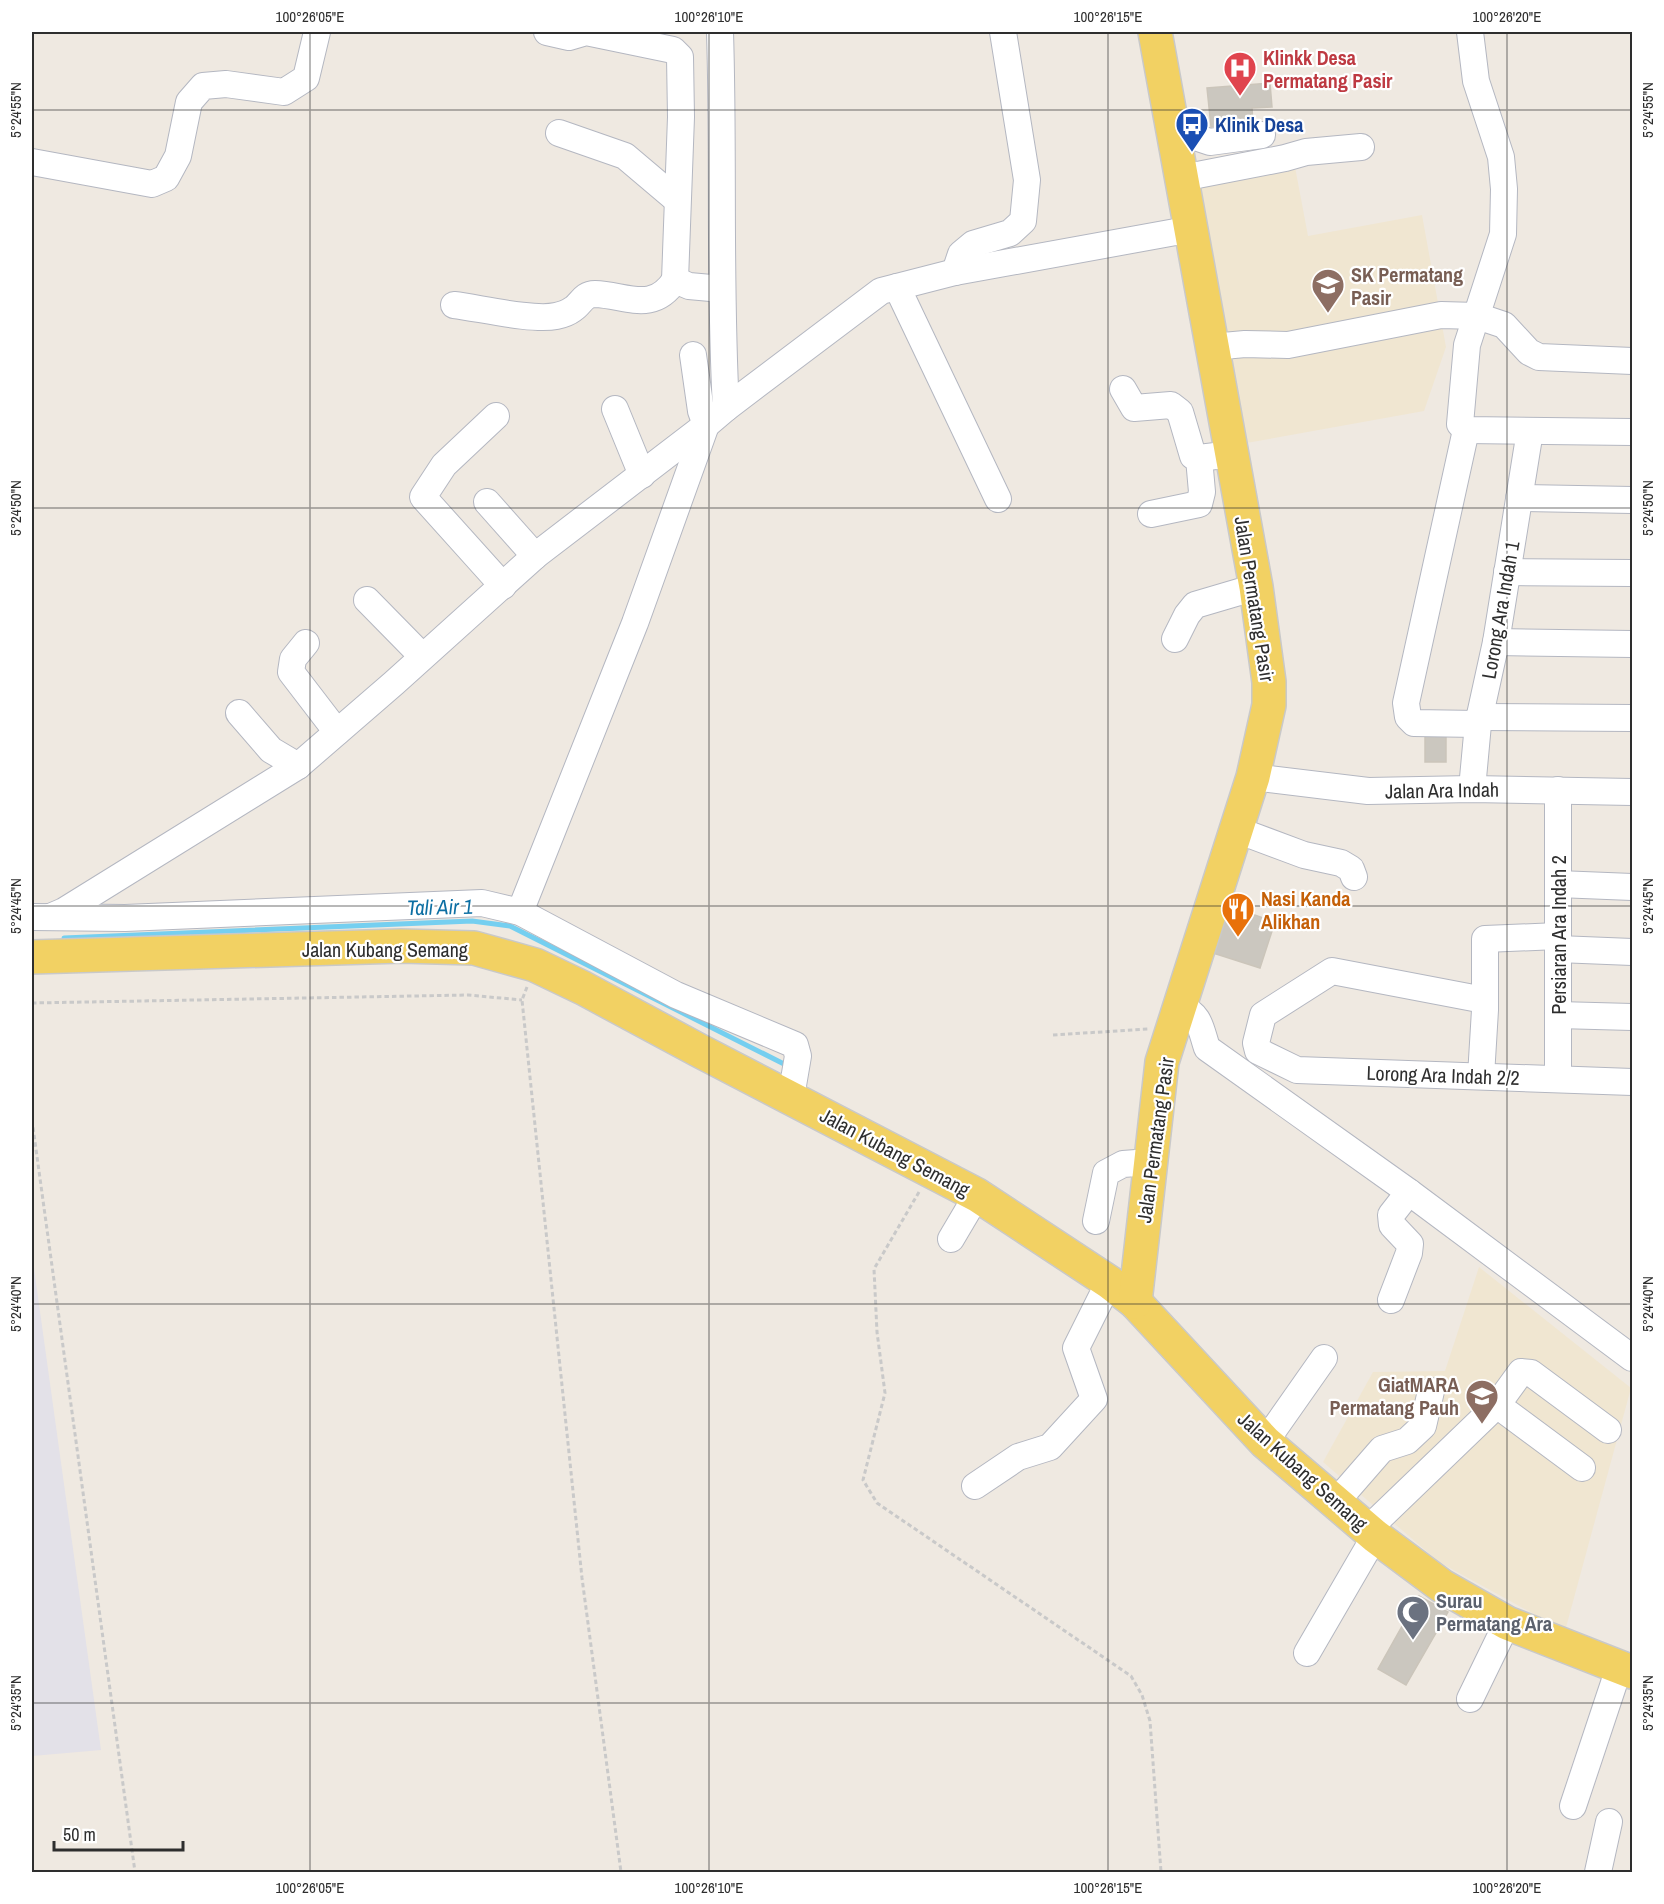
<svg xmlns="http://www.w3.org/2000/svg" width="1664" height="1904" viewBox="0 0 1664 1904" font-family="'Archivo Narrow',sans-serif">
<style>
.industrial{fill:#e3e1e8}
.education{fill:#f0e6d1}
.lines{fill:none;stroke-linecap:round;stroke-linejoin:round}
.stream{stroke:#75cff0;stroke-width:5}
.building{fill:#cbc7bf;stroke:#cbc5ba;stroke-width:1.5}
.minor-casing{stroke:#b4b7c1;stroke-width:28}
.major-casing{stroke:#c9c9c9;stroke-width:36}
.path{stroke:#c9c9c9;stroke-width:3;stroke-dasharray:4.5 3;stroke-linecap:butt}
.minor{stroke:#fff;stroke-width:26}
.major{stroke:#f2d163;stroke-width:33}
.ticks{fill:none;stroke:#2e2e2e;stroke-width:1.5;stroke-opacity:0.45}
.labels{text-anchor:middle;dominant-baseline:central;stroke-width:4.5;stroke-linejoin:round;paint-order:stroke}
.health-label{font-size:20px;font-weight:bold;fill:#be3a42;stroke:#fff;text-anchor:start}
.transit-label{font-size:20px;font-weight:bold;fill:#164399;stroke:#fff;text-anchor:start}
.education-label{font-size:20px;font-weight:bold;fill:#785e54;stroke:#fff;text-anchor:start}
.street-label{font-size:20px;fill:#2e2e2e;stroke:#fff}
.food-label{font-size:20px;font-weight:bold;fill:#c56008;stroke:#fff;text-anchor:start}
.worship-label{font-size:20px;font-weight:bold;fill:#5b616d;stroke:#fff;text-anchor:start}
.water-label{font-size:21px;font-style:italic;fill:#0d6fa3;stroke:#fff}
.neatline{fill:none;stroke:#2e2e2e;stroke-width:2}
.ticks-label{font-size:15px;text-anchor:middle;fill:#2e2e2e}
</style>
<rect width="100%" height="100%" fill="#efe9e1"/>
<path class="industrial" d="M32 1254 101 1750 32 1756Z"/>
<g class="education">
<path d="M1292 151 1308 236 1422 215 1446 347 1424 411 1241 444 1191 170Z"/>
<path d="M1479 1267 1631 1388 1565 1631 1439 1562 1323 1462 1373 1372 1445 1371Z"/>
</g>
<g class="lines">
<path class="stream" d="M64 938 472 921 510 926 784 1064"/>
</g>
<g class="building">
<path d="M1270 83 1272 107 1252 108 1253 123 1211 127 1207 88Z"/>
<path d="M1446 735V762H1425V736Z"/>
<path d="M1229 906 1275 922 1260 968 1213 953Z"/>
<path d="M1419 1596 1448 1612 1406 1685 1378 1669Z"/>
</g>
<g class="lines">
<g class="minor-casing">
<g id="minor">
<path d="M547 32 569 37 586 32 673 50 680 57 681 117 675 280"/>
<path d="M720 32C724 157 719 282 726 408"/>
<path d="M1470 32 1476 81 1501 157 1504 189 1503 234 1467 345 1460 424 1466 430 1632 432"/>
<path d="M559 133 625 156 677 200"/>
<path d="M1175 139 1195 137 1210 142 1262 135"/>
<path d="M32 162 152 184 166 178 178 156 189 102 203 86 226 84 284 92 306 78 317 32"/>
<path d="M1182 178 1285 158 1306 152 1361 147"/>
<path d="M955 272 961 254 973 244 1010 233 1023 221 1027 180 1003 32"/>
<path d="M897 287 998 499"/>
<path d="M454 305C479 308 533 321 556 316 561 315 569 312 573 309 581 304 583 294 595 294 626 295 653 314 675 280L689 286 722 289"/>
<path d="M1212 347 1245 344 1288 345 1441 315 1477 316 1504 325 1529 352 1539 357 1632 361"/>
<path d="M1123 389 1134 408 1171 405 1180 412 1193 456 1199 458 1232 454"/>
<path d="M615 409 642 475"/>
<path d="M496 416 444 465 423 497 503 586"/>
<path d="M1466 430 1406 703 1408 717 1414 723 1478 724"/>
<path d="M1519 498 1632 500"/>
<path d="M487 502 535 556"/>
<path d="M1151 514 1199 504 1202 492 1199 458"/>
<path d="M1507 572 1632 573"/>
<path d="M367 600 422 656"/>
<path d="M1175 639 1187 615 1195 605 1256 587"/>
<path d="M1496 642 1632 644"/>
<path d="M306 643 293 659 291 672 337 732"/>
<path d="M239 713 271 750 298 766"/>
<path d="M1479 717 1632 718"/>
<path d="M1253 777 1368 791 1472 789 1632 792"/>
<path d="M1472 789 1478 724 1496 642 1530 431"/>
<path d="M1558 790V1079"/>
<path d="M1237 830 1304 855 1341 863 1351 869 1354 877"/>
<path d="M1558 884 1632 887"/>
<path d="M520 912 635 623 706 425 701 411 693 355"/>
<path d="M32 917 125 918 482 903 520 912 676 995 795 1045 798 1056 791 1097"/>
<path d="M50 917 64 911 298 766 394 683 535 556 706 425 726 408 881 291 955 272 1192 229"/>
<path d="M1558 949 1632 952"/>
<path d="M1484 1000 1332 971 1263 1015 1256 1043 1258 1051 1297 1070 1632 1082"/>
<path d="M1180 1006C1201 1016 1200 1027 1207 1048L1409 1192 1632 1358"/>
<path d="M1558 1015 1632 1017"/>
<path d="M1481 1076 1485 1010V939L1558 936"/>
<path d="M1096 1221 1106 1173 1123 1164 1150 1162"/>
<path d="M951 1239 977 1195"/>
<path d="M1391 1300 1409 1253 1410 1244 1392 1225 1391 1215 1409 1192"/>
<path d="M1497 1405 1582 1468"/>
<path d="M1265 1442 1324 1358"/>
<path d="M975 1486 1018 1457 1050 1447 1094 1399 1076 1348 1109 1282"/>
<path d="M1335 1503 1382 1449 1407 1441 1423 1426 1431 1391"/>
<path d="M1367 1530 1497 1405 1521 1372 1531 1373 1608 1430"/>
<path d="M1307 1653 1375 1536"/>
<path d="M1470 1699 1507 1623"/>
<path d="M1573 1806 1619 1668"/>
<path d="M1598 1872 1609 1822"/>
</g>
</g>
<g class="major-casing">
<g id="major">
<path d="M32 957 401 946 474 948 535 965 583 988 700 1051 977 1195 1109 1282 1135 1302 1265 1442 1375 1536 1442 1586 1507 1623 1632 1672"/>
<path d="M1135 1302 1162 1062 1253 777 1269 705V682L1256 587 1155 32"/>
</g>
</g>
<g class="path">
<path d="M527 987 522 1000 582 1578 621 1872"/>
<path d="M32 1003 468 995 522 1000"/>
<path d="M1053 1035 1148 1029"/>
<path d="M32 1120 135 1872"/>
<path d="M919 1192 874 1269 877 1332 885 1393 863 1480 877 1503 1131 1676 1142 1695 1150 1721 1161 1872"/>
</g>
<use href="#minor" class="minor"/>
<use href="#major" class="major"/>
</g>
<path class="ticks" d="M310 32V1872M709 32V1872M1108 32V1872M1507 32V1872M32 110H1632M32 508H1632M32 906H1632M32 1304H1632M32 1703H1632"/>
<defs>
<g id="hospital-pin" transform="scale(1.725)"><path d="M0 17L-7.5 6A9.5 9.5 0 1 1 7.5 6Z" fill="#e0444e" stroke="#fff"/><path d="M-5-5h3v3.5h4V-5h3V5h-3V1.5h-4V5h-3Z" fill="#fff"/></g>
<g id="bus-pin" transform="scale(1.725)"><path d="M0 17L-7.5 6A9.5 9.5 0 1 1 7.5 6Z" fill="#1a4fb4" stroke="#fff"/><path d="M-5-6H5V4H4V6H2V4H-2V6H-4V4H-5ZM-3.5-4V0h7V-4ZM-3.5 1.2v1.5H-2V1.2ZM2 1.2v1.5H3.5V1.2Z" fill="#fff"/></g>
<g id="school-pin" transform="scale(1.725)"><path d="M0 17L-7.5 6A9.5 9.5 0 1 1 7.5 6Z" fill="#8d6e63" stroke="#fff"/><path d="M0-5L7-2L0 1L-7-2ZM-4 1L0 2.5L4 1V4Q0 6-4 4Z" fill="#fff"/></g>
<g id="restaurant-pin" transform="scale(1.725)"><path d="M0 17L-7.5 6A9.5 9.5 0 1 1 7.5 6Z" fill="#e8710a" stroke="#fff"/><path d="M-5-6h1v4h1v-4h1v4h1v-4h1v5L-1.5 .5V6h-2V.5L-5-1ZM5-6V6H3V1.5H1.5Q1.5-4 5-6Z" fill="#fff"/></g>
<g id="university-pin" transform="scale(1.725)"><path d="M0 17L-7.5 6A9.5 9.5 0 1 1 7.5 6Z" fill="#8d6e63" stroke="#fff"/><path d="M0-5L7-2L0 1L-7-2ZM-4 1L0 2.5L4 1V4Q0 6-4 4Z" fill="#fff"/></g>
<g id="mosque-pin" transform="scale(1.725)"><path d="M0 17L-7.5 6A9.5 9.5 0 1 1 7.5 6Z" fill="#6b7280" stroke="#fff"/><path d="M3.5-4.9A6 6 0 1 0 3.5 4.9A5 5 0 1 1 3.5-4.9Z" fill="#fff"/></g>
</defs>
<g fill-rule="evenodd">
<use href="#hospital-pin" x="1240" y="68"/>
<use href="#bus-pin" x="1192" y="124"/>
<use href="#school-pin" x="1328" y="285"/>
<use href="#restaurant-pin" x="1238" y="909"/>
<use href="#university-pin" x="1482" y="1396"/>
<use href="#mosque-pin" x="1413" y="1612"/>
</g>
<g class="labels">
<g class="health-label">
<text x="1263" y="57">Klinkk Desa<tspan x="1263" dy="23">Permatang Pasir</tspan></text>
</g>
<g class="transit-label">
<text x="1215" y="124">Klinik Desa</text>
</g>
<g class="education-label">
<text x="1351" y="274">SK Permatang<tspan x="1351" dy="23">Pasir</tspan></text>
<text x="1459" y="1384" text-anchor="end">GiatMARA<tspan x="1459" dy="23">Permatang Pauh</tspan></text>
</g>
<g class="street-label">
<text transform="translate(1255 599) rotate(81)">Jalan Permatang Pasir</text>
<text transform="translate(1500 610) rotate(-80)">Lorong Ara Indah 1</text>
<text transform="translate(1442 790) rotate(-1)">Jalan Ara Indah</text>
<text transform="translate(1558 935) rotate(-90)">Persiaran Ara Indah 2</text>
<text x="385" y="949">Jalan Kubang Semang</text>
<text transform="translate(1443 1075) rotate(2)">Lorong Ara Indah 2/2</text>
<text transform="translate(1155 1140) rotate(-82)">Jalan Permatang Pasir</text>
<text transform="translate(895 1152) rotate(28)">Jalan Kubang Semang</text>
<text transform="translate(1303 1471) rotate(42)">Jalan Kubang Semang</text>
</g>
<g class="food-label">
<text x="1261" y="898">Nasi Kanda<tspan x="1261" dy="23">Alikhan</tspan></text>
</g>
<g class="worship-label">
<text x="1436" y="1600">Surau<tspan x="1436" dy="23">Permatang Ara</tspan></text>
</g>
<g class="water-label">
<text transform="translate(440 907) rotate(-1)">Tali Air 1</text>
</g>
</g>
<rect width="1664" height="1904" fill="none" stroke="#ffffff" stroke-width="66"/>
<path d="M54 1841v9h129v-9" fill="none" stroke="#2e2e2e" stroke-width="3"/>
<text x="63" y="1841" font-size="18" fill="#2e2e2e" stroke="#ffffff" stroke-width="4.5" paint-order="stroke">50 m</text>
<rect x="33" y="33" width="1598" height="1838" class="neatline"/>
<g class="ticks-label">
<text x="310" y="22">100°26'05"E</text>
<text x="709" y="22">100°26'10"E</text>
<text x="1108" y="22">100°26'15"E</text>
<text x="1507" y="22">100°26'20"E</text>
<text transform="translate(16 110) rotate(-90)" y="5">5°24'55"N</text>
<text transform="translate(1648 110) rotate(-90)" y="5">5°24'55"N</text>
<text transform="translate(16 508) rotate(-90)" y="5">5°24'50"N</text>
<text transform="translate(1648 508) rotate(-90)" y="5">5°24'50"N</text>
<text transform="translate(16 906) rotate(-90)" y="5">5°24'45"N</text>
<text transform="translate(1648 906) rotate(-90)" y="5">5°24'45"N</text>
<text transform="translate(16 1304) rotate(-90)" y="5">5°24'40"N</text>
<text transform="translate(1648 1304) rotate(-90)" y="5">5°24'40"N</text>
<text transform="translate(16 1703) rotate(-90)" y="5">5°24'35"N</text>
<text transform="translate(1648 1703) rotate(-90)" y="5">5°24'35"N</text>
<text x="310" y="1893">100°26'05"E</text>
<text x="709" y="1893">100°26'10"E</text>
<text x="1108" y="1893">100°26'15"E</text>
<text x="1507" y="1893">100°26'20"E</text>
</g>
</svg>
